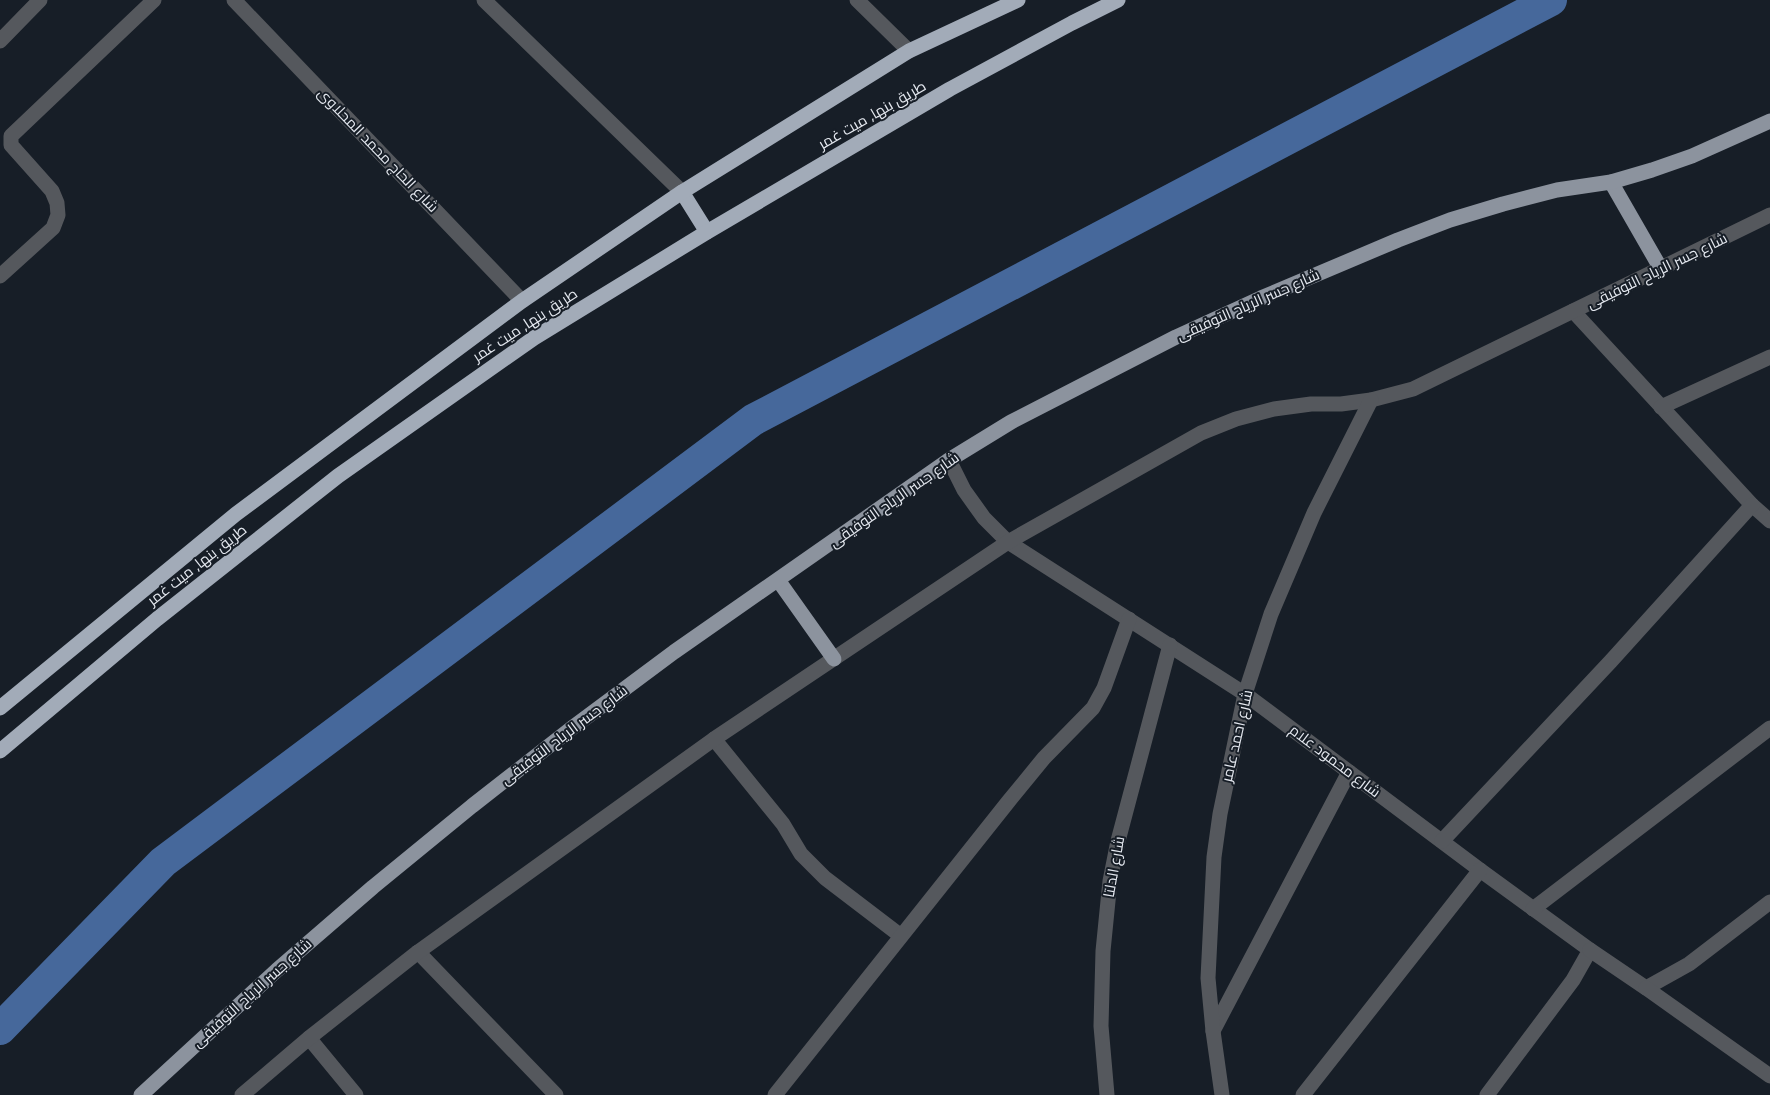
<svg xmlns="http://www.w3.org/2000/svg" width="1770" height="1095" viewBox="0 0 1770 1095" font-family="Figtree,Cairo,sans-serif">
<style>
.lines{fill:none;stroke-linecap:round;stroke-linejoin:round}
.canal{stroke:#46689b;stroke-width:32}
.minor{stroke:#55585d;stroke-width:15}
.major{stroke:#8c939e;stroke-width:15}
.highway{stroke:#a2abb8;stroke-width:15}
.labels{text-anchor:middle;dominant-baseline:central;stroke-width:4;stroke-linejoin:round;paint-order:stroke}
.street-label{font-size:15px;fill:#e5e9f0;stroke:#171e27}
</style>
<rect width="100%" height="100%" fill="#171e27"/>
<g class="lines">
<path class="canal" d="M0 1029 163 862 753 420 1551 0"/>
<g class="minor">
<path d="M234 0 522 301"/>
<path d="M484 0 682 192"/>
<path d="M857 0 909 51"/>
<path d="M0 41 40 0"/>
<path d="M0 276 53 228 58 215 57 203 52 191 11 145V136L154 0"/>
<path d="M1573 311 1752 505 1770 521"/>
<path d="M1661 407 1770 357"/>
<path d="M949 460 964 490 984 518 1008 542 1245 694 1480 870 1590 950 1573 980 1487 1095"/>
<path d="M714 739 783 824 801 854 825 878 901 936"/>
<path d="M1442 841 1611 661 1752 505"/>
<path d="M1533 909 1770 728"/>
<path d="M1590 950 1646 988 1689 964 1770 902"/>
<path d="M418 952 556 1095"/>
<path d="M1646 988 1770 1076"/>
<path d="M1213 1031 1349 772"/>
<path d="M309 1038 356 1095"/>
<path d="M242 1095 309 1038 418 952 714 739 1008 542 1201 433 1236 419 1274 409 1311 404H1341L1371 400 1413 389 1770 215"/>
<path d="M775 1095 1008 802 1044 758 1093 708 1104 688 1129 619"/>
<path d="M1107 1095 1101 1026 1103 951 1110 881 1118 841 1170 645"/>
<path d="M1222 1095 1213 1031 1208 978 1214 857 1220 814 1245 694 1271 614 1314 513 1371 400"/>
<path d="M1303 1095 1480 870"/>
</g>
<g class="major">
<path d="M1611 182 1661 269"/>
<path d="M778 580 834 659"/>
<path d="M141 1095 277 970 373 887 472 806 572 728 674 652 949 460 1011 422 1176 337 1261 298 1398 240 1450 220 1503 204 1557 190 1611 182 1652 170 1692 156 1770 121"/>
</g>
<g class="highway">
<path d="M682 192 707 232"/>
<path d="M0 708 236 514 522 301 682 192 909 51 1018 0"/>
<path d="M0 751 157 619 338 476 534 338 707 232 950 89 1072 23 1118 0"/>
</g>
</g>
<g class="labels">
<g class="street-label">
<text transform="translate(872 115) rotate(-30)">طريق بنها, ميت غمر</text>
<text transform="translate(378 150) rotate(46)">شارع الحاج محمد المحلاوى</text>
<text transform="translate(1657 271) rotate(-26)">شارع جسر الرياح التوفيقى</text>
<text transform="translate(1248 305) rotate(-24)">شارع جسر الرياح التوفيقى</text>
<text transform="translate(525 325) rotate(-33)">طريق بنها, ميت غمر</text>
<text transform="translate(894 500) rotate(-35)">شارع جسر الرياح التوفيقى</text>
<text transform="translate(197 565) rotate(-38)">طريق بنها, ميت غمر</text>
<text transform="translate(564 735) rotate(-37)">شارع جسر الرياح التوفيقى</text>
<text transform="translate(1237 736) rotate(-77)">شارع احمد عامر</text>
<text transform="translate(1335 761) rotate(37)">شارع محمود علام</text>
<text transform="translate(1114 867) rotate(-80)">شارع الدلتا</text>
<text transform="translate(252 993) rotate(-42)">شارع جسر الرياح التوفيقى</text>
</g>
</g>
</svg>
